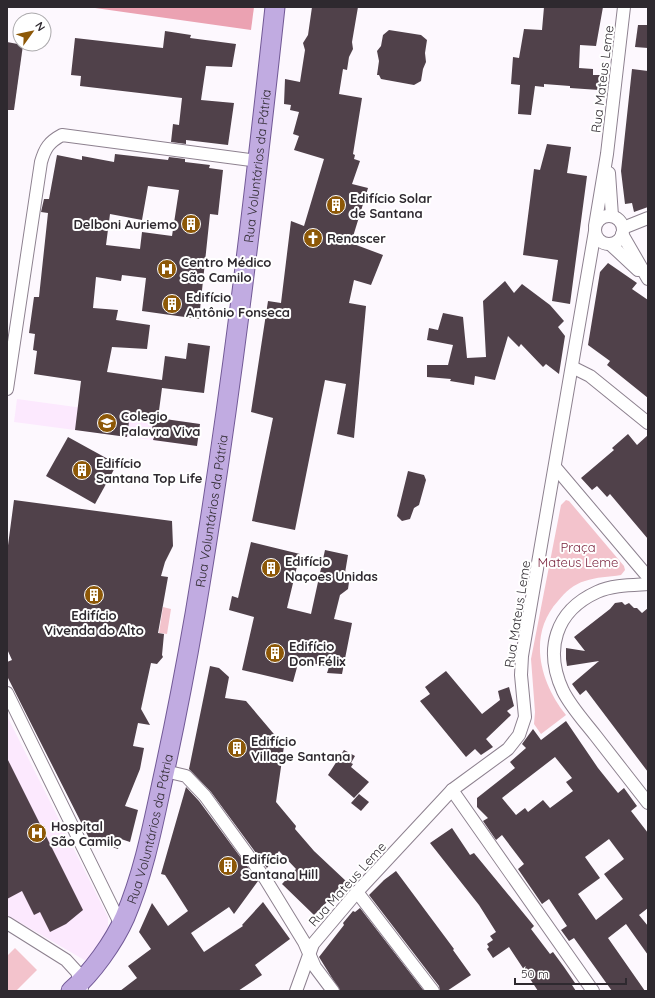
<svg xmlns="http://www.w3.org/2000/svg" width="655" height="998" viewBox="0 0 655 998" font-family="Quicksand,sans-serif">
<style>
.built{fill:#fce9fe}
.green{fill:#f3c3cc}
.forest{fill:#eba2b2}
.building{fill:#50414a;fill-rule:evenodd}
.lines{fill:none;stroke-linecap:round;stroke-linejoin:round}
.street-casing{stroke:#8d818f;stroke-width:14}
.primary-casing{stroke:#725996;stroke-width:21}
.street{stroke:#fff;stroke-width:12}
.primary{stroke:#c1abe1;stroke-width:19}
.labels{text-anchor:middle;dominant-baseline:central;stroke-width:4;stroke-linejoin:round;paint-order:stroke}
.street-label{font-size:13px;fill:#2e292f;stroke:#fff}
.poi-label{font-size:13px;font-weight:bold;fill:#2e292f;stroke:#fff;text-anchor:start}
.park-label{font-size:13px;fill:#7a253f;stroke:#fff}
</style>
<rect width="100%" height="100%" fill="#fdf8fe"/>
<g class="built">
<path d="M17 399 200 424 197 446 14 422Z"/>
<path d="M7 716 108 917V931L99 948 86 961 7 915Z"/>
</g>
<g class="green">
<path d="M566 500 569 501 624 566 625 570 621 575C609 577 596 577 585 581 574 584 565 592 558 601 527 635 540 683 566 715L541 734 534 724 535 712 531 659 561 505Z"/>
<path d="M163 607 171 609 167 634 159 633Z"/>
<path d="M15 948 37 970 16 991H7V956Z"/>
</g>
<path class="forest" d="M88 7H254L251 30Z"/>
<g class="building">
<path d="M312 7H358L352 42 353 49 349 57 347 70 343 69 339 94 362 98 353 154 355 155 354 159 360 161 352 184 368 188 351 243 383 255 371 285 354 280 349 303 366 306 354 438 337 434 346 384 325 380 295 530 252 521 273 418 251 412 268 301 281 303 291 221 304 226 324 159 294 150 299 136 293 134 299 112 290 110 291 105 284 104 285 79 300 82 305 50 303 43 308 35Z"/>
<path d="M544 7H603L596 46 580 45 579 68 593 69V75H601L599 90 570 88V86L544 84V87L535 86 531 115 518 114 520 85 511 84 513 57 519 58 524 29 542 30Z"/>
<path d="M638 25H648V48L635 47Z"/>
<path d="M389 30 421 35 427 40 425 53 426 62 423 69 421 81 414 85 381 79 379 75H377L379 61 377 51 381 46 383 35Z"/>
<path d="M165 31 191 35 190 38 236 44 232 67 206 66 201 100 234 103 228 145 186 140V144L171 142 173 124 179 125 182 98 80 86 81 76 71 75 75 38 163 48Z"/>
<path d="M7 42 23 45 14 110H7Z"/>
<path d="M632 69 648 71V207L634 212 632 203 625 204 621 171Z"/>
<path d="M547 144 571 147 567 173 587 176 570 304 552 301 558 260 523 255 534 169 540 170Z"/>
<path d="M115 154 168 160 169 157 185 159V162L210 165 209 168 223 170 218 215 210 214 199 319 142 311 146 278 122 275 121 281 96 277 93 308 118 310 116 320 150 325 147 349 112 347 107 372 162 380 165 356 186 359 188 343 210 346 204 393 162 388 158 418 200 424 197 446 153 440 154 437 151 436 154 417 130 414 127 437 75 430 81 381 34 374 37 351 33 350 35 334 29 333 34 297H39L48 213 41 212 44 199H49L57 155 82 160V156L114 162ZM148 186 179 190 172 236 142 232 140 249 106 245 110 214 142 220Z"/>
<path d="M608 263 637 283 632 289 648 300V398L607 365 610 361 588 345 600 272Z"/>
<path d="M505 281 514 293 522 284 550 305 564 321 558 327 565 336 559 374 546 364 543 367 521 344 519 347 508 336 495 380 475 376 474 385 450 381 451 379 427 377V365H448L453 345 427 340 429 328 438 330 443 313 463 317 467 358 486 357 483 301Z"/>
<path d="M628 434 637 445 648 435V539L610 494 607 497 597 486 592 490 581 478 614 450 612 448Z"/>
<path d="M68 437 117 464 95 504 46 476Z"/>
<path d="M408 471 424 475 426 480 419 505 414 508 410 519 402 521 397 516Z"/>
<path d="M14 500 172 521 173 546 165 562 161 576 168 577 158 633 164 634 162 655 163 657 157 664 151 663 141 709 150 725 138 723 133 746 144 748 140 769 125 806 138 810 130 842 121 839 118 849 90 840 7 676V662L12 660 7 649V553Z"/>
<path d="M251 542 300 554 287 608 311 614 325 550 348 555 345 573H347L346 577 349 582 348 589 340 595 334 619 352 623 342 674 327 673 329 667 299 660 293 682 242 670 254 617 229 610 232 596 238 598Z"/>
<path d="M622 602 625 605 629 603 634 608H637L642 613 648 608V772L586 690 580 695 572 684 599 661 567 666 566 659V648L585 651 574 637 610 609 615 603Z"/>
<path d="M210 666 219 668 229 677 225 698 246 701 284 746 276 802 296 826 295 829 314 851 347 882 314 915 282 884 296 869 279 851 267 868 211 792 189 769Z"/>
<path d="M446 671 482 714 500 700 498 691 509 687 514 706 507 711 511 715 486 739 493 747 481 755 475 749 466 757 420 701 430 694 425 687Z"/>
<path d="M566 721 598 768 618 793 624 788 637 806 631 811 648 833V908L639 915 648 926V955L626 924 608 938 645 991H612L574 938 569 941 561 930 567 926 549 899 542 904 518 869 524 864 502 835 496 840 483 821 488 818 477 807V798L515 768 510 762 526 748 522 744 533 729 541 740ZM555 757 572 778 566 782 573 791 550 808 543 800 528 812 525 808 516 815 502 798ZM609 839 624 859 604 874 623 899 596 920 578 894 600 878 585 857Z"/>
<path d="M344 750 355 756 351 763 353 764 351 767 369 782 354 798 328 775Z"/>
<path d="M7 758 83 910 66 924 50 932 40 912 34 915 22 891 7 899Z"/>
<path d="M186 787 199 801 258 881 234 914 229 907 191 933 204 952 243 926 242 925 263 902 290 939 255 965 262 975 238 991H120L137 978 128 966 151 949 139 932 152 903 168 926 188 911 165 875 161 874Z"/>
<path d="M359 794 369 802 361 811 351 803Z"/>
<path d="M452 828 470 855 474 853 534 926 531 929 550 954 553 952 564 967 575 983 572 985 576 991H538L509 947 493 958 487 949 489 947 487 944 493 940 490 936 496 932 479 905 430 843Z"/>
<path d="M396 871 454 949 453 950 471 975 447 991H440L439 986 369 895 384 880Z"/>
<path d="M360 908 424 991H340L319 957 344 925 343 923 353 911 355 912Z"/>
</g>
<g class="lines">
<g class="street-casing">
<g id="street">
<path d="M609 173 612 216"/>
<circle cx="609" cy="230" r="14"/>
<path d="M595 226 607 154 624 7"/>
<path d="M623 228 648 218"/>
<path d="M622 234 648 279"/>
<path d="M610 244 638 270"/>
<path d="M572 367 590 376 648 423"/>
<path d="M7 389 41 162C45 148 49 142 62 135L258 161"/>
<path d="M555 467 648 577"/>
<path d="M648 584C632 585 612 585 597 592 555 611 544 650 563 691 571 707 584 721 595 735 613 758 630 780 648 803"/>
<path d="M7 693 121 925"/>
<path d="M165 771 186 776 205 796 266 880 304 942 315 967 333 991"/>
<path d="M452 790 593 991"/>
<path d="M357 892 433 991"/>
<path d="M7 923 66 960 77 972 82 988"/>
<path d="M296 991 313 944 357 892 452 790 508 749 519 735 525 717 521 675 522 656 595 231"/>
</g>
</g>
<g class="primary-casing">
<g id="primary">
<path id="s1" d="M71 991C92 973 114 942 125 917 145 870 154 819 165 769 176 718 186 666 195 614 229 413 253 210 275 7"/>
</g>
</g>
<use href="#street" class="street"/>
<use href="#primary" class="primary"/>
</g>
<defs>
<g id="building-disc" transform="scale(1)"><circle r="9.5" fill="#8d5807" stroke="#fff"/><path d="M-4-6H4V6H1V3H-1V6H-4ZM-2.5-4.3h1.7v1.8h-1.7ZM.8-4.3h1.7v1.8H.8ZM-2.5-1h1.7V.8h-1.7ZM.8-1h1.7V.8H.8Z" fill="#fff"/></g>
<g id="church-disc" transform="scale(1)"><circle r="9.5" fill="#8d5807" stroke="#fff"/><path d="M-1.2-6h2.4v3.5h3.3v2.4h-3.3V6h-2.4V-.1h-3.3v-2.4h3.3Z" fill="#fff"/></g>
<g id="hospital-disc" transform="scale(1)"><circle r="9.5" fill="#8d5807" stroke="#fff"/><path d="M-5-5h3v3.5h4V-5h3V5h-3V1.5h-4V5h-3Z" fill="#fff"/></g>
<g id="school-disc" transform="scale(1)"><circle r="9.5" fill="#8d5807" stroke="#fff"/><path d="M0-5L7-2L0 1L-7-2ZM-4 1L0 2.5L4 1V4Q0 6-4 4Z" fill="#fff"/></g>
</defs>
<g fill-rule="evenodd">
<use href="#building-disc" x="336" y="205"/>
<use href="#building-disc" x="191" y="224"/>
<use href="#church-disc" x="313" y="238"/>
<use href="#hospital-disc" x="167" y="269"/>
<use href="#building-disc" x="172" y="304"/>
<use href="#school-disc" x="107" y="423"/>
<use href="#building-disc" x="82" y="470"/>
<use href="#building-disc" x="271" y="568"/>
<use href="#building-disc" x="94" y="595"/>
<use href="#building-disc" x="275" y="653"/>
<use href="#building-disc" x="237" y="748"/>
<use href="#hospital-disc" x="37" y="833"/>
<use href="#building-disc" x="228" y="866"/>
</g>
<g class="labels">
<g class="street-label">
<text transform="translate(602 79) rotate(-83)">Rua Mateus Leme</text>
<text stroke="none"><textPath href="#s1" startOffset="856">Rua Voluntários da Pátria</textPath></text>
<text stroke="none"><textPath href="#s1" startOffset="508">Rua Voluntários da Pátria</textPath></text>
<text transform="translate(517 614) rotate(-81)">Rua Mateus Leme</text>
<text stroke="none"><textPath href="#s1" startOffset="184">Rua Voluntários da Pátria</textPath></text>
<text transform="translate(347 884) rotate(-48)">Rua Mateus Leme</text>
</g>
<g class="poi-label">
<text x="350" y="198">Edifício Solar<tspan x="350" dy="15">de Santana</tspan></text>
<text x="177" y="224" text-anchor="end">Delboni Auriemo</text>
<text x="327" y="238">Renascer</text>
<text x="181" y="262">Centro Médico<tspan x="181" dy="15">São Camilo</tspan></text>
<text x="186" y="297">Edifício<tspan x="186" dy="15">Antônio Fonseca</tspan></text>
<text x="121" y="416">Colegio<tspan x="121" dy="15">Palavra Viva</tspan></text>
<text x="96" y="463">Edifício<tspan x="96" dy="15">Santana Top Life</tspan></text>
<text x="285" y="561">Edifício<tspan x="285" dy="15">Naçoes Unidas</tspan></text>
<text x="94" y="615" text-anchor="middle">Edifício<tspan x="94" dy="15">Vivenda do Alto</tspan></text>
<text x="289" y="646">Edifício<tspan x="289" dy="15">Don Félix</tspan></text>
<text x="251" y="741">Edifício<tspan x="251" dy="15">Village Santana</tspan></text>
<text x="51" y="826">Hospital<tspan x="51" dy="15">São Camilo</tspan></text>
<text x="242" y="859">Edifício<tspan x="242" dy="15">Santana Hill</tspan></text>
</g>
<g class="park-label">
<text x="578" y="547">Praça<tspan x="578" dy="15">Mateus Leme</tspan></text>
</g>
</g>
<rect width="655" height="998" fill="none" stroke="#2e292f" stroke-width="16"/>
<g transform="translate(32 32) rotate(57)"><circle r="19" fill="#ffffff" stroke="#aba9ac"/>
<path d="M0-3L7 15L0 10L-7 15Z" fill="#8d5807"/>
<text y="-6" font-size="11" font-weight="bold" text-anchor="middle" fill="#2e292f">N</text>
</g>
<path d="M515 978v6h111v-6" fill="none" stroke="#2e292f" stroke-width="2"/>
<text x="521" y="978" font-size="12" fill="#2e292f" stroke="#ffffff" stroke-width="3" paint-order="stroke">50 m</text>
</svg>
